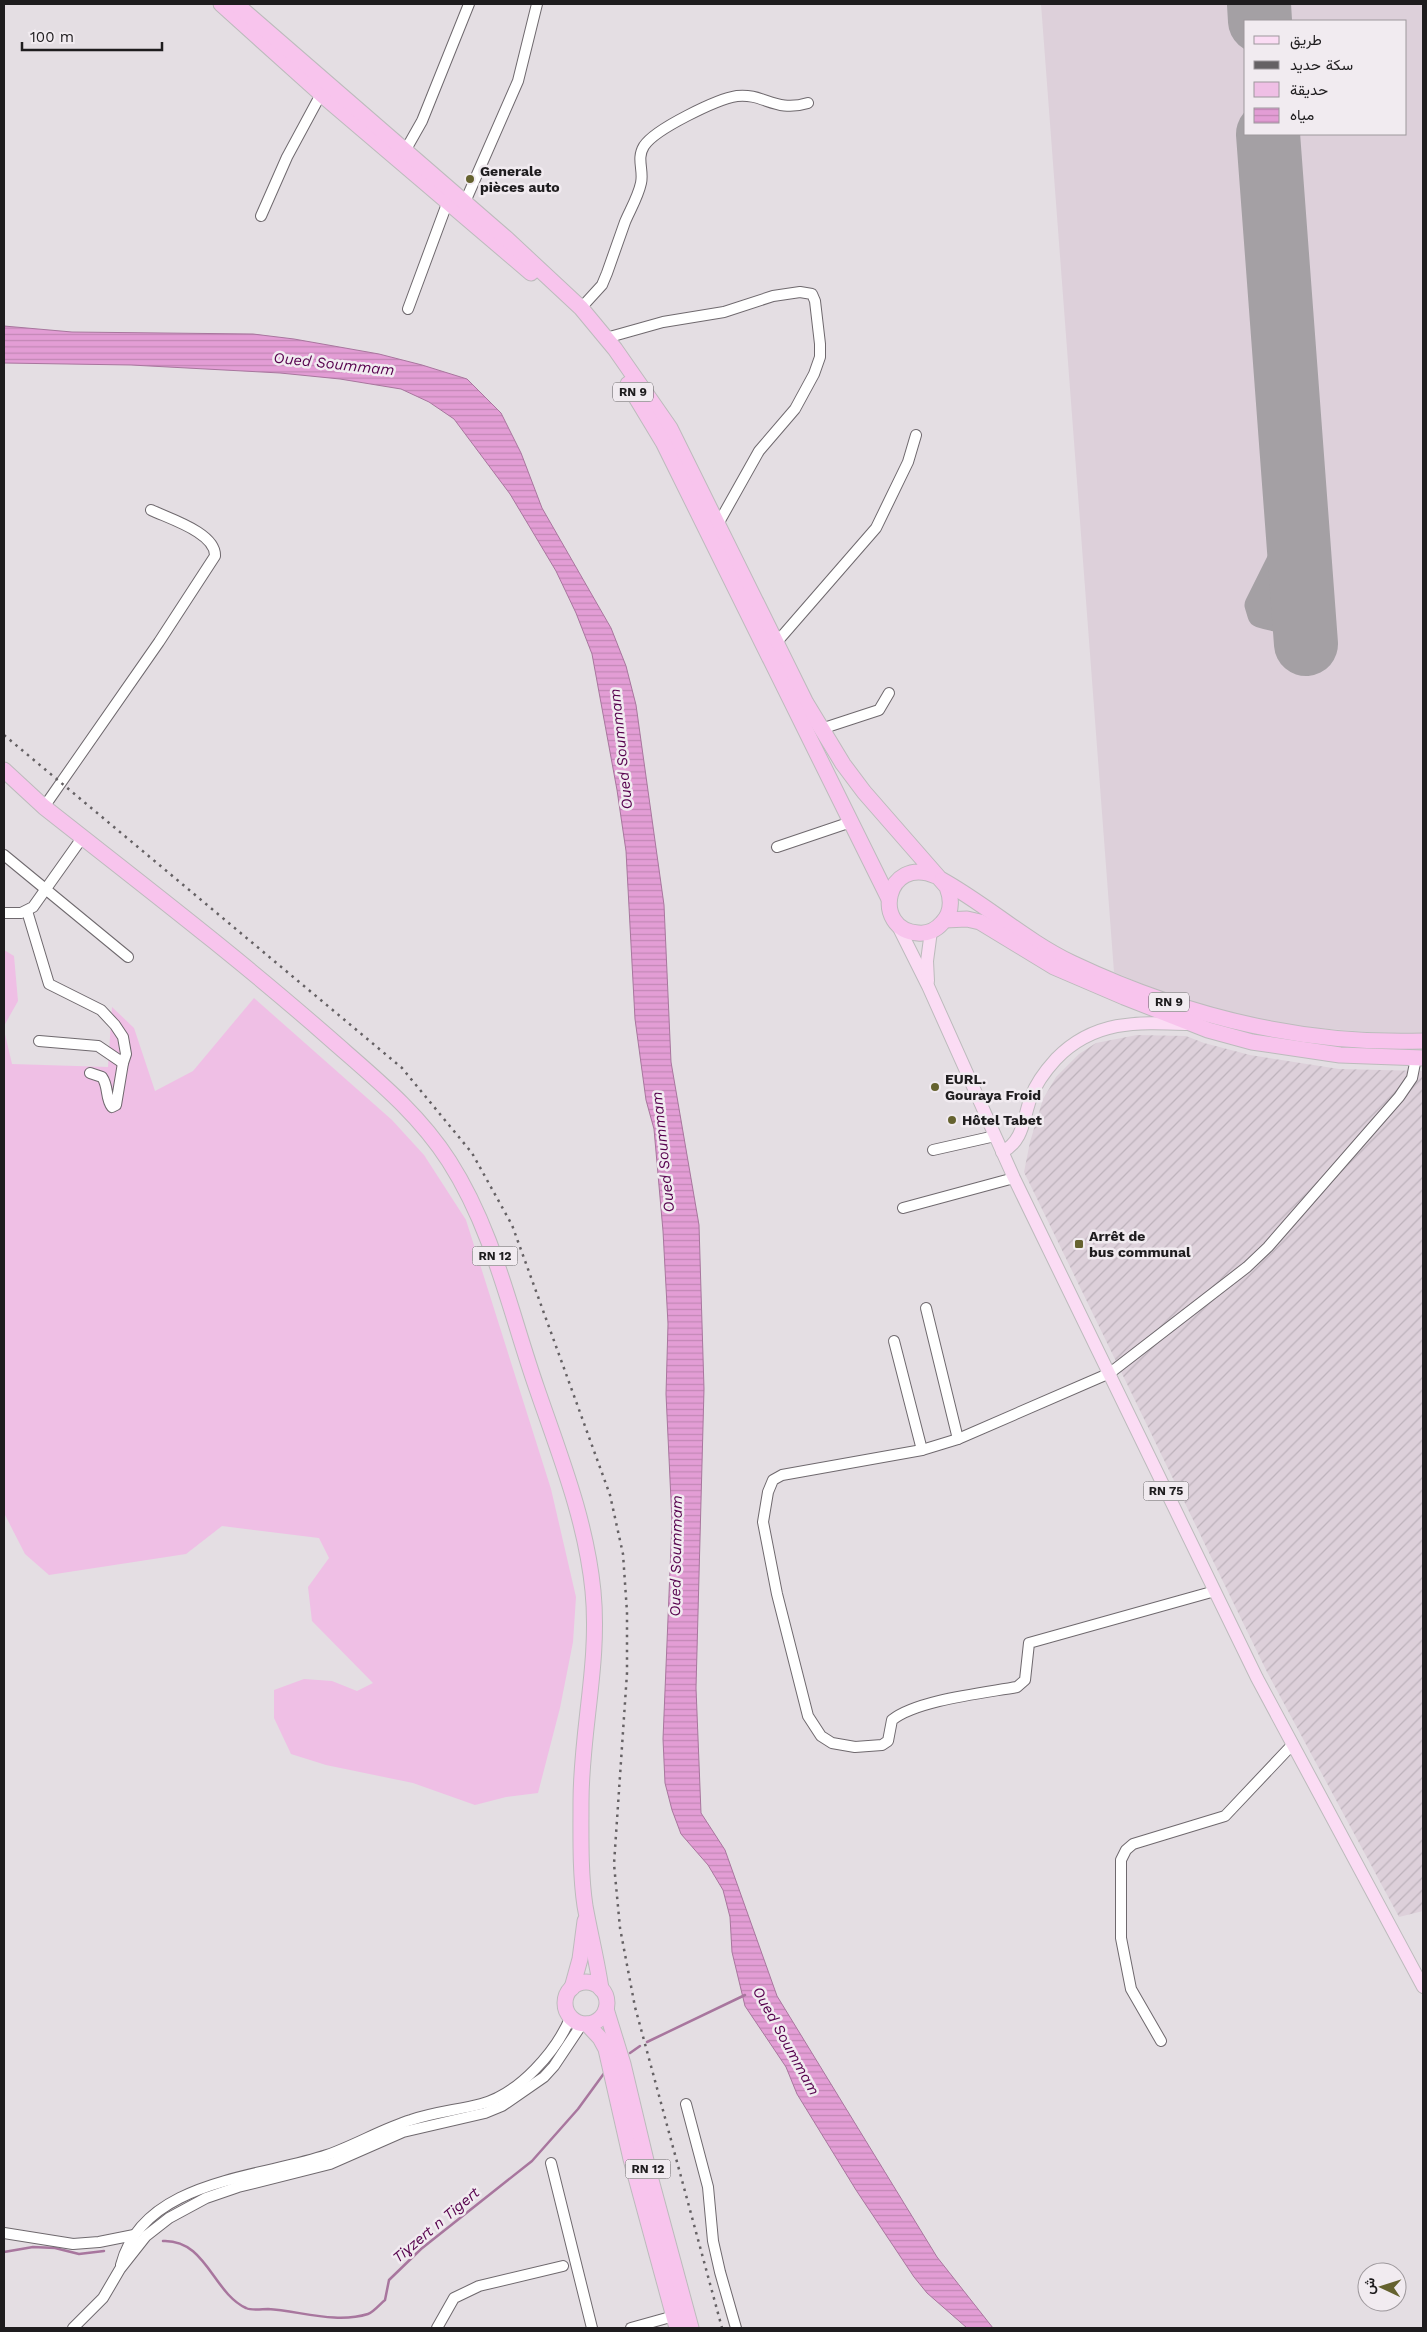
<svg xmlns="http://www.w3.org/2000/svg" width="1427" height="2332" viewBox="0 0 1427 2332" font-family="'Work Sans',Vazirmatn,sans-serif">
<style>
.built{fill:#ddd0da;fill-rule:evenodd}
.industrial{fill:url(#industrial-furrows)}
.green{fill:#efbfe5}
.water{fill:url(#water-rules);stroke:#a8769e}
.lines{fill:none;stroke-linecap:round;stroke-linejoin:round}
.stream{stroke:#a8769e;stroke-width:2.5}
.taxiway{stroke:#a4a0a4;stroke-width:25}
.runway{stroke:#a4a0a4;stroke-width:64}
.minor-casing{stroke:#6f696e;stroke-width:12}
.major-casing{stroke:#bcbbbc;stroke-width:14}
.highway-casing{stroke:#bcbbbc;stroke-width:17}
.minor{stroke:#fff;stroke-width:10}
.major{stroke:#fbdcf4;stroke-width:12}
.highway{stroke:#f8c4ed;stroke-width:15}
.rail{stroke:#656164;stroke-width:2.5;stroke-dasharray:2.5 5;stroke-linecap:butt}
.poi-dot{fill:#65622f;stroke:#f1ebf0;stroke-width:2}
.labels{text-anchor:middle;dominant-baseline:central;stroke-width:5;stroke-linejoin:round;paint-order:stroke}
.shield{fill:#f1ebf0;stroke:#5d5a5d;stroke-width:1}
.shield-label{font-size:12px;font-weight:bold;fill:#1e1c1e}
.poi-label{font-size:14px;font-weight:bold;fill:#1e1c1e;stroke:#f1ebf0;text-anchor:start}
.water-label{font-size:15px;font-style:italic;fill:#56004d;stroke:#f1ebf0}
</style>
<defs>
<pattern id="industrial-furrows" width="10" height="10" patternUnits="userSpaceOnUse" patternTransform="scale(1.25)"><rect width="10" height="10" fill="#ddd0da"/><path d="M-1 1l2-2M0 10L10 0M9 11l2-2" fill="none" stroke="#bdb2bb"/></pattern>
<pattern id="water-rules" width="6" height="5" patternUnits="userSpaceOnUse" patternTransform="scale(1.25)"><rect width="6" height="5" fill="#e39dd5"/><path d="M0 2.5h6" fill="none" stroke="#c287b6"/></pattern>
</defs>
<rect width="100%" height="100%" fill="#e4dee3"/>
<path class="built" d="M1041 4H1423V1034L1367 1032 1292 1026 1222 1012 1159 991 1114 972ZM1246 21H1406V134H1246Z"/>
<path class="industrial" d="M1137 1035 1186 1036 1204 1043 1250 1055 1339 1069 1423 1071V1911L1399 1917 1267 1672 1024 1172 1030 1142 1043 1099 1056 1077 1079 1054 1096 1043Z"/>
<g class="green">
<path d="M4 950 14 956 18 1001 4 1026Z"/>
<path d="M254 998 392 1120 424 1155 466 1220 551 1489 576 1597 573 1642 560 1708 538 1793 506 1797 475 1805 413 1783 326 1765 291 1754 274 1718V1690L304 1679 332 1681 357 1691 373 1683 312 1621 308 1587 329 1558 319 1538 222 1526 186 1554 49 1575 25 1554 4 1513V1030L12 1064 108 1067 112 1007 134 1028 155 1091 193 1071Z"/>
</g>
<path class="water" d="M4 326 72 332 253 334 294 339 379 354 422 365 467 379 501 413 521 453 542 508 611 628 626 666 636 705 664 905 671 1062 699 1225 704 1389 696 1688 701 1813 725 1850 777 1996 937 2257 993 2328H967L927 2293 914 2277 856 2190 797 2094 786 2067 745 2006 732 1952 730 1917 723 1890 708 1865 681 1834 672 1810 665 1783 663 1739 672 1522 666 1394 668 1324 663 1231 654 1129 646 1100 635 1019 626 851 617 790 592 654 576 613 556 571 510 494 454 419 429 402 401 389 340 379 280 373 131 365 4 363Z"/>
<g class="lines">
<g class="stream">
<path d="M647 2042 745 1995"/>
<path d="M630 2053 640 2046"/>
<path d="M163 2241C206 2239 213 2293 246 2308 252 2311 262 2309 268 2309 300 2311 336 2324 368 2314 374 2312 380 2304 385 2300L389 2280 421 2249 532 2161 578 2109 605 2072"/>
<path d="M4 2252 33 2247 55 2248 79 2254 104 2251"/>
</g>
<path class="taxiway" d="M1297 525 1257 605 1260 615C1276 620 1288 622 1304 619"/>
<g class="runway">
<path d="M1259 4 1260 21"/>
<path d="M1268 134 1306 644"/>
</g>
<g class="minor-casing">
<g id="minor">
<path d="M405 151 422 121 469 4"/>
<path d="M465 202 518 81 537 4"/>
<path d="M261 216 287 157 321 94"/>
<path d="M581 308 602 285 607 273C613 256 619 239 625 222 630 210 638 197 641 183 644 170 636 159 644 146 655 129 717 99 737 96 764 93 775 113 808 103"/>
<path d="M408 309 448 201"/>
<path d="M606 338 663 322 724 312 773 296 800 292 812 294 815 301 820 344V357L814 374 795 409 759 451 718 524"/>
<path d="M776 643 876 528 908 462 916 435"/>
<path d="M821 729 879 710 889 693"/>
<path d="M44 807 159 642 215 556C216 533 170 519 151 510"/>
<path d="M777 847 851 822"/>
<path d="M4 855 128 957"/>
<path d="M27 911 49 984 101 1010 115 1025 123 1037 126 1054 123 1063 116 1105 112 1107C105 1098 109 1087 102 1077L90 1073"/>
<path d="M4 913H21L33 907 82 838"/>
<path d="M39 1041 98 1046 123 1063"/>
<path d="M933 1150 995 1136"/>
<path d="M903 1208 1014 1178"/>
<path d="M926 1308 958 1439"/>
<path d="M894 1341 922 1450"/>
<path d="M1215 1591 1029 1643 1025 1680 1017 1687C984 1693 917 1700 892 1720L888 1741 882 1745 855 1747 832 1743 821 1736 808 1716 777 1594 763 1522 768 1492 773 1480 782 1475 922 1450 958 1439 1110 1373 1247 1267 1268 1247 1399 1097 1412 1078 1416 1058"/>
<path d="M1161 2041 1131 1989 1121 1938V1860L1126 1850 1133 1844 1225 1816 1293 1744"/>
<path d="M686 2104 708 2187 713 2241 720 2272 736 2328"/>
<path d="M551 2163 592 2328"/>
<path d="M4 2233 73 2244 99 2242 134 2235"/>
<path d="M121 2265C143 2180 259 2178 327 2155 356 2145 382 2129 411 2120 434 2112 458 2110 481 2104 519 2094 557 2051 571 2016"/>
<path d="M73 2328 103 2298 120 2269 146 2236 169 2218 206 2198 238 2187 330 2164 403 2132 485 2113 502 2106 544 2077 554 2066 582 2024"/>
<path d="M437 2328 454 2298 479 2286 563 2266"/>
<path d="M631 2328 674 2316"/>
</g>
</g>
<g class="major-casing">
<g id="major">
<path d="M897 924 928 986 1014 1178 1257 1678 1423 1987"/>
<path d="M928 981 927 961 931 931"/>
<path d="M1002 1152C1024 1141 1023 1118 1031 1097 1036 1083 1046 1070 1056 1059 1094 1020 1137 1022 1187 1024"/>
</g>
</g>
<g class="highway-casing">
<g id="highway">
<path d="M221 4 321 94 531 273"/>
<path d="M236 4 507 239 581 308 615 349 670 428 806 703 843 764 864 792 947 887C952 900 952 913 942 923 936 930 927 934 918 933 871 930 885 854 936 876"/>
<path d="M628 384 663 442 889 899"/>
<path d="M4 770 44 807C139 882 236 956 327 1036 371 1075 417 1111 449 1161 494 1231 510 1312 537 1389 560 1456 586 1520 593 1591 600 1662 581 1731 581 1801 581 1836 580 1872 585 1906 590 1934 597 1961 601 1989"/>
<path d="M942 880C987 905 1026 941 1072 963 1184 1016 1300 1045 1423 1041"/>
<path d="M945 920 967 919 980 922 1054 967 1124 997 1208 1030 1252 1042 1340 1055 1423 1058"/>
<circle cx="586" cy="2003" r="21"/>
<path d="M572 1988 580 1959 585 1921"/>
<path d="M606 2009 623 2064 648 2169 691 2328"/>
<path d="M587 2024 600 2038 606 2049 631 2159 677 2328"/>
</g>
</g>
<use href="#minor" class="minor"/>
<use href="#major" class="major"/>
<use href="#highway" class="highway"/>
<path class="rail" d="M4 735 402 1068 472 1153 512 1225 610 1495 623 1554 627 1612V1673L614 1864 620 1928 635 2007 722 2328"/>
</g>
<g class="poi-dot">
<circle cx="470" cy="179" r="5"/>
<circle cx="935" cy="1087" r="5"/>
<circle cx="952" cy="1120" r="5"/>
<rect x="1074" y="1239" width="10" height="10" rx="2.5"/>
</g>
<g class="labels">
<g class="shield">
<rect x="613" y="382.5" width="40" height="19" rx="4"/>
<rect x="1149" y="992.5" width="40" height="19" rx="4"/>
<rect x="472.5" y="1246.5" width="45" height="19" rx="4"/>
<rect x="1143.5" y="1481.5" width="45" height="19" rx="4"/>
<rect x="625.5" y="2159.5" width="45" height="19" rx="4"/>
</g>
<g class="shield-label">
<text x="633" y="392">RN 9</text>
<text x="1169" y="1002">RN 9</text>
<text x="495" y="1256">RN 12</text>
<text x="1166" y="1491">RN 75</text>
<text x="648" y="2169">RN 12</text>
</g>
<g class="poi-label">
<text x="480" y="171">Generale<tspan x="480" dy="16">pièces auto</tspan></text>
<text x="945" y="1079">EURL.<tspan x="945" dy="16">Gouraya Froid</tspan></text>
<text x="962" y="1120">Hôtel Tabet</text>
<text x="1089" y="1236">Arrêt de<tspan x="1089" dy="16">bus communal</tspan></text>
</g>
<g class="water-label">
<text transform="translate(334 364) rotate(6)">Oued Soummam</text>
<text transform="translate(621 749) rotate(-96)">Oued Soummam</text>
<text transform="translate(663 1152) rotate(-96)">Oued Soummam</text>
<text transform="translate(676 1556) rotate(-89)">Oued Soummam</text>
<text transform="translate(786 2041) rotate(61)">Oued Soummam</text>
<text transform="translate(436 2225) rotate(-40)">Tiɣzert n Tigert</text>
</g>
</g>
<rect width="1427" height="2332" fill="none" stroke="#1e1c1e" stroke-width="10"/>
<rect x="1244" y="20" width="162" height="115" fill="#f1ebf0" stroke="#9d989c"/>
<rect x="1254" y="36" width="25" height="8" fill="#fbdcf4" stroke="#9d989c"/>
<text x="1290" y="45" font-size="15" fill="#1e1c1e">طريق</text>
<rect x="1254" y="61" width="25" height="8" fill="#656164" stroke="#9d989c"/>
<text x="1290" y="70" font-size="15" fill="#1e1c1e">سكة حديد</text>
<rect x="1254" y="82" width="25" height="15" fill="#efbfe5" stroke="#9d989c"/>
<text x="1290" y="95" font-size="15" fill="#1e1c1e">حديقة</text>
<rect x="1254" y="108" width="25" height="15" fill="url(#water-rules)" stroke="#9d989c"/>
<text x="1290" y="120" font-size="15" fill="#1e1c1e">مياه</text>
<g transform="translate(1382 2287) rotate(274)"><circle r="24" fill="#f1ebf0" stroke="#9d989c"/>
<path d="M0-4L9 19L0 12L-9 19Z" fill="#65622f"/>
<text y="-8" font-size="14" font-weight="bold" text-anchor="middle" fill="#1e1c1e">ش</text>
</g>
<path d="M22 42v8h140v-8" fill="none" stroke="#1e1c1e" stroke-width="2.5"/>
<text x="30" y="42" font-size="15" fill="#1e1c1e" stroke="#f1ebf0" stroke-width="4" paint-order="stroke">100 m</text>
</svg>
